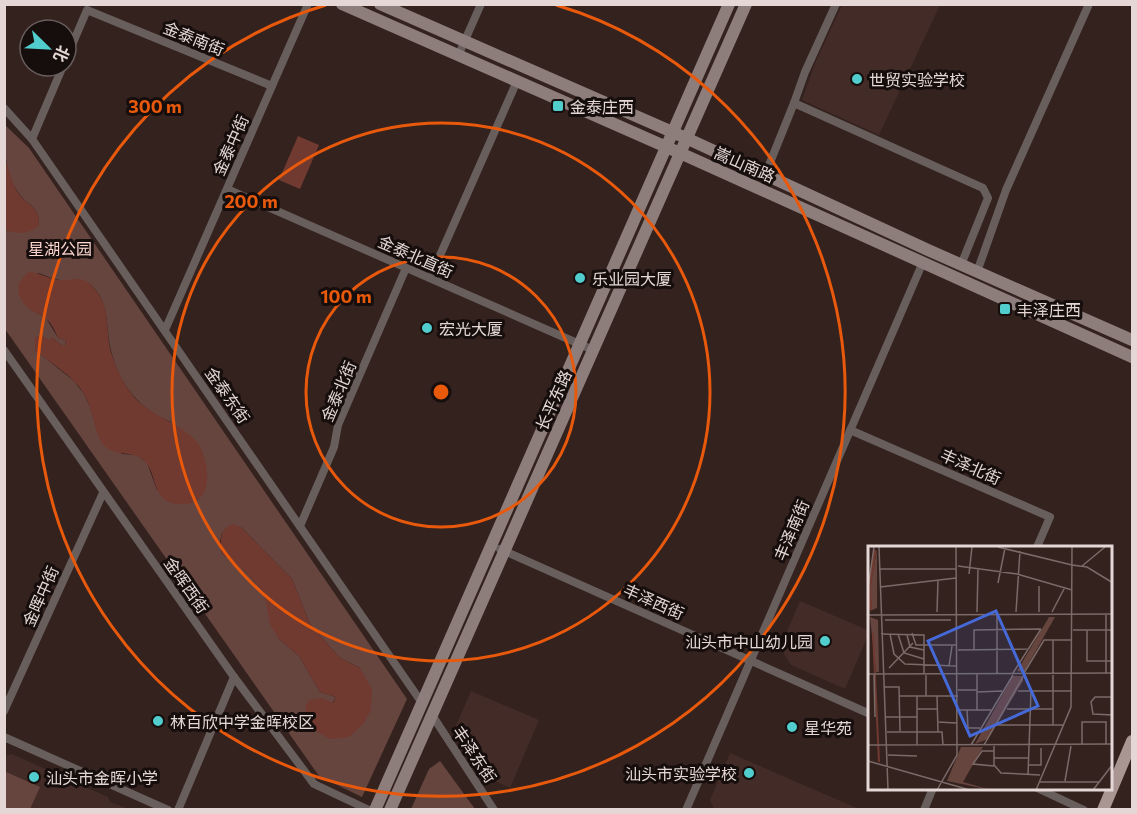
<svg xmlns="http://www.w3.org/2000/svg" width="1137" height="814" viewBox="0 0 1137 814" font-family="Commissioner,'Noto Sans SC',sans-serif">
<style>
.built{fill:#432b27}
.green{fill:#67453f;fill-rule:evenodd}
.water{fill:#703a31}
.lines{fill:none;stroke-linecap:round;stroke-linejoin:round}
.street{stroke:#685f5d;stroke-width:8}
.secondary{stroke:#8d7e7b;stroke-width:12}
.primary{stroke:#a99692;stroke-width:12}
.ring{fill:none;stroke:#e8590c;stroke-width:3}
.poi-dot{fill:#52cdcd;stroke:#160e0d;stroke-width:2}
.labels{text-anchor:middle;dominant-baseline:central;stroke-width:6;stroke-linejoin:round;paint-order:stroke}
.street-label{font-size:16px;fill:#e4d7d5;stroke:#160e0d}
.poi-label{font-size:16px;fill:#e4d7d5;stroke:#160e0d;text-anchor:start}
.park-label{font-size:16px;fill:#fcd6cf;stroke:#160e0d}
.inset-river{fill:none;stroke:#703a31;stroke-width:3}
.inset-road{fill:none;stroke:#7a6a68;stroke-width:1.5}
.view{fill:#4569d7;fill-opacity:0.15;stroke:#4569d7;stroke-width:3}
.inset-edge{fill:none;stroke:#e4d7d5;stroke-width:3}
.centre{fill:#e8590c;stroke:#160e0d;stroke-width:3}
.ring-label{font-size:18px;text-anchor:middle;font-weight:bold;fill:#e8590c;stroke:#160e0d;stroke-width:6;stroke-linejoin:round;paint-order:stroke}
</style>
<rect width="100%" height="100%" fill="#34221f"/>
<g class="built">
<path d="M842 5H940L879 135 802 100 816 61Z"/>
<path d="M800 601 870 631 845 689 791 665 784 654 782 646 785 636Z"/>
<path d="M471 691 539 720 510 788 484 776 454 730Z"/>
<path d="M730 753 859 809H714L710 800Z"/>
<path d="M12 754 108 797 110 802 129 809H5L4 756Z"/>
</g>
<g class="green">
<path d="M4 124 29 148 407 699 362 797 319 776 5 329V230L14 232 39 226C40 204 27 207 18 192 4 171 5 147 4 124ZM38 273C45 275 53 279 60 280 71 281 82 277 91 285 111 303 105 327 111 350 118 383 140 410 171 422L157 490 147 463 137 455 122 454 98 434 90 407 84 394 74 381 35 350 53 338 61 345 66 347 65 340 58 338 46 318 28 308ZM241 527 292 579 310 624 340 658 360 668 316 731 336 697 320 692 299 656 279 639 264 592 242 568 222 554 220 541 222 533Z"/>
<path d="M440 761 475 809H411L429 769Z"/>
<path d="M4 771 40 787 30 809H5Z"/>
</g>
<g class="water">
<path d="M298 136 319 145 300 189 279 180Z"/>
<path d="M5 158C9 169 11 180 17 191 26 207 40 203 39 226 27 235 18 234 5 230Z"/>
<path d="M29 272C41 273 49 279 60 280 71 281 81 275 90 284 113 306 104 326 111 352 115 366 122 381 131 393 149 419 194 425 203 453 210 474 212 505 181 504 174 504 169 503 164 499 153 489 155 473 146 463 135 448 113 459 102 443 94 431 93 410 85 396 75 376 52 365 35 350V338L41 335 50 340 52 337 61 345 66 346 65 340 58 338C55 331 52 323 45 318 40 314 33 312 28 308 15 296 15 282 29 272Z"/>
<path d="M234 524 241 527 292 579 310 624 340 658 360 668 372 689 371 710 363 724 349 737 330 739 316 731 308 719 305 707 309 700 322 698 333 703 336 697 320 692 299 656 279 639 270 625 264 592 242 568 222 554C220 541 219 528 234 524Z"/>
</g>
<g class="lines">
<g class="street">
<path d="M458 56 481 4"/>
<path d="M66 59 87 10 272 86"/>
<path d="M794 103 983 188 988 198 961 265"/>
<path d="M4 108 32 139 422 703"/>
<path d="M32 139 63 66"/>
<path d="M765 175 794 103 805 72 836 4"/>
<path d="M227 189 593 350"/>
<path d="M977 272 1006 190 1089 4"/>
<path d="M430 278 517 81"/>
<path d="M165 330 308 4"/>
<path d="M4 350 234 677 314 784 369 810"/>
<path d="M850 430 1050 517 1037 547"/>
<path d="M300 526 334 447 338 425 406 268"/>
<path d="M500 549 870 714"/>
<path d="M4 711 103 493"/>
<path d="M432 715 494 810"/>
<path d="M4 737 168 810"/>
<path d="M1037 788 1084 810"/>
<path d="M178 810 234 677"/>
<path d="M686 810 923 262"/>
<path d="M924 810 933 788"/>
</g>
<g class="secondary">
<path d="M342 4 680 153 1132 357"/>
<path d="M380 4 686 138 928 250 1132 340"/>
<path d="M375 810 729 4"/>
<path d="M390 810 746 4"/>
</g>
<path class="primary" d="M1103 810 1132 741"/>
</g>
<g class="ring">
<circle cx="441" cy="392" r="135"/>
<circle cx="441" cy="392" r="269"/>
<path d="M556 5A404 404 0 1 1 326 5"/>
</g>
<g class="poi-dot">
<circle cx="857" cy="79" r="6"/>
<rect x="552" y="100" width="12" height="12" rx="3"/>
<circle cx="580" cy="278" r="6"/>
<rect x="999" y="303" width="12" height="12" rx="3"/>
<circle cx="427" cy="328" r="6"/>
<circle cx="825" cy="641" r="6"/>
<circle cx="158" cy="721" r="6"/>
<circle cx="792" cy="727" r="6"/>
<circle cx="749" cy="773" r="6"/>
<circle cx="34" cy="777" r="6"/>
</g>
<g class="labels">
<g class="street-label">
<text transform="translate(194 38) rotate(22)">金泰南街</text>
<text transform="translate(230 145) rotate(-66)">金泰中街</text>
<text transform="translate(745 164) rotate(24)">嵩山南路</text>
<text transform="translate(416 256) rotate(24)">金泰北直街</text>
<text transform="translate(338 391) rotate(-67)">金泰北街</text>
<text transform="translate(228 395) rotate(55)">金泰东街</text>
<text transform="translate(553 400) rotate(-66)">长平东路</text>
<text transform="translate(971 466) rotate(24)">丰泽北街</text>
<text transform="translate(791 530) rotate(-67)">丰泽南街</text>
<text transform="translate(187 585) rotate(55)">金晖西街</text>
<text transform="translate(40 596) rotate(-66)">金晖中街</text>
<text transform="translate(654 601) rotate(24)">丰泽西街</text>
<text transform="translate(475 754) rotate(56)">丰泽东街</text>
</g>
<g class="poi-label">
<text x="869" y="79">世贸实验学校</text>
<text x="570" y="106">金泰庄西</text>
<text x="592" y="278">乐业园大厦</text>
<text x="1017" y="309">丰泽庄西</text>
<text x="439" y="328">宏光大厦</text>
<text x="813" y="641" text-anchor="end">汕头市中山幼儿园</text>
<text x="170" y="721">林百欣中学金晖校区</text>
<text x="804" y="727">星华苑</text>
<text x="737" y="773" text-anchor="end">汕头市实验学校</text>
<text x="46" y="777">汕头市金晖小学</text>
</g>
<g class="park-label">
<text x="60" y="248">星湖公园</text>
</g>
</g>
<g transform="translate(868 546)">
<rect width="244" height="244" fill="#34221f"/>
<path d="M9 4V62L2 65 4 63 2 43ZM2 71 10 74 11 126H8ZM181 71H187L156 126 149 125ZM145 130H155V135L120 193 107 198ZM93 201H115L95 236 123 244 79 235Z" fill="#67453f"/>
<path d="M4 87H6L12 216H10Z" fill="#703a31"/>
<path class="inset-river" d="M3 64 1 44 7 4"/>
<path class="inset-road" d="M11 1 20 244M130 1 204 19M204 19 219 21 245 37M90 20 149 28 204 44M214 20 237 1M11 23H88M101 28 104 1M130 37 137 2M12 41 88 32M0 42 6 1M69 66 70 34M109 66 110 23M148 66 152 5M171 66V40M184 66 197 41M238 68V127M0 69 245 68M17 74H83M205 84H245M219 84V115H245M44 87 48 99H88M13 88 56 89V128M22 88 26 108 37 118 88 120M30 88 36 107 56 113M39 89 42 101 56 104M185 94V127M106 103V84L173 83M90 104 161 103M81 120 84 100M21 122 45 97M129 127V68M145 127 173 83M156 127 176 94H204M0 128 245 127M109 128V164M6 129 7 171M58 129V150M185 129V179M16 141H31L32 185M90 144H109M150 145H204M109 146 134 145M32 150H90M49 150V199M69 150 70 186M245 151H227L223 156 225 168 245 169M49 163H69M139 163H185M90 164H123M99 164 100 182H112M18 171H49M69 176 89 177M129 179H196M19 186H74L75 199M0 199 245 198M103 199 145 129M116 199 156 129M214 199V176H238V198M126 200V219L133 227 172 229M126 205H114L105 218 126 220M20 209 49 210M126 212H160M0 215 102 244M160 219H173V202M160 229 163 145M197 235 203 200M171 236H231M69 244 89 209 88 1M168 244 203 161 204 1M225 244 245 218"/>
<path class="view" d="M128 65 170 160 102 190 60 95Z"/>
<rect width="244" height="244" class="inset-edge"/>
</g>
<circle cx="441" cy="392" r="9" class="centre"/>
<g class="ring-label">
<text x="155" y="113">300 m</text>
<text x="251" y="208">200 m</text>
<text x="346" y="303">100 m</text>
</g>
<rect width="1137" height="814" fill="none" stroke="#e4d7d5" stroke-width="12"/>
<g transform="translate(48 48) rotate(114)"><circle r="28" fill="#160e0d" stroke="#685e5d" stroke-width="1.5"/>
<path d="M0-4.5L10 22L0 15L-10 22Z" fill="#52cdcd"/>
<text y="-9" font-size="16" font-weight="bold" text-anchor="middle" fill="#e4d7d5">北</text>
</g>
</svg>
